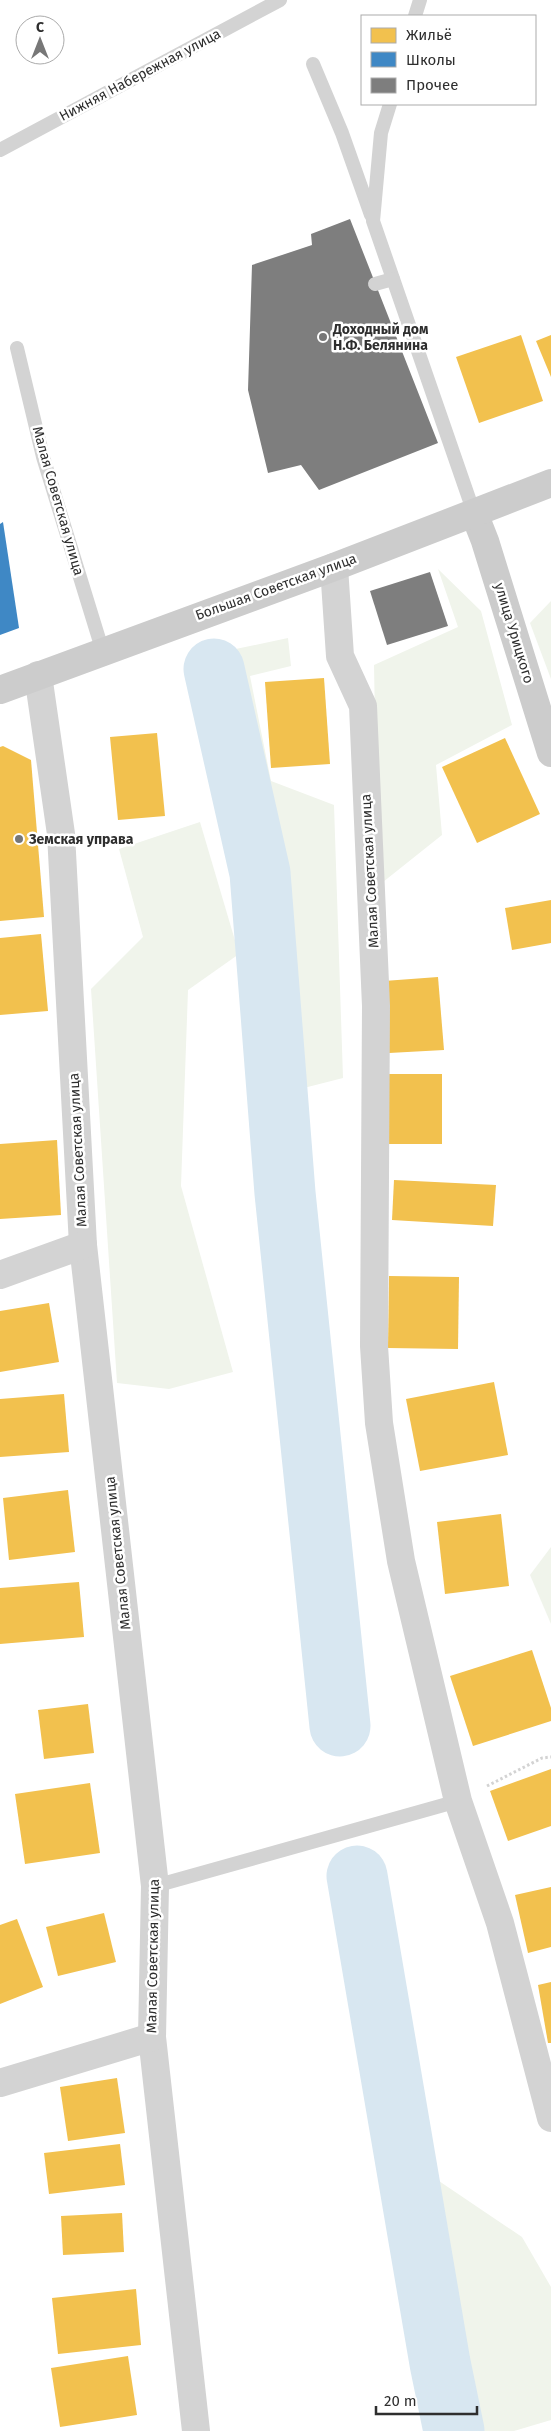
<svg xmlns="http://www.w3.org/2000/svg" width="551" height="2431" viewBox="0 0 551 2431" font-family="'Fira Sans',sans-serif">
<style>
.green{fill:#f0f4eb}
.homes{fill:#f2c14e}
.schools{fill:#3f88c5}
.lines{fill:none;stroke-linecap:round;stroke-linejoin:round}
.river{stroke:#d8e7f1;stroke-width:61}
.building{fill:#7e7e7e}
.path{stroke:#d3d3d3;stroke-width:3;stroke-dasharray:2.5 2.5;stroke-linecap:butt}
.service{stroke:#d3d3d3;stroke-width:14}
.minor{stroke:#d3d3d3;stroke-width:28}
.secondary{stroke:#ccc;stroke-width:28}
.poi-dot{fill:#777;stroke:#fff;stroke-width:2}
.labels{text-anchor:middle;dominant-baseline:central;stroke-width:5;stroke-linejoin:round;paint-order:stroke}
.street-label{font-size:14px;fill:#2e2e2e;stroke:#fff}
.poi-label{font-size:14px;font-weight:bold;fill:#2e2e2e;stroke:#fff;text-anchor:start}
</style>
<rect width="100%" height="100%" fill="#fff"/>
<g class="green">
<path d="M438 569 481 611 512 725 436 765 442 835 378 886 374 665 458 627Z"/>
<path d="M551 601V679L530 623Z"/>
<path d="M288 638 291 666 250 676 271 781 334 805 343 1078 292 1091 264 832 227 687 226 651Z"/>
<path d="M200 822 239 954 188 990 181 1186 233 1372 169 1389 117 1383 91 989 143 937 119 849Z"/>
<path d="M551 1547V1624L530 1575Z"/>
<path d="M436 2179 522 2237 551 2287V2420L514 2431H479Z"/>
</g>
<g class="homes">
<path d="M521 335 543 401 479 423 456 357Z"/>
<path d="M551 335V377L536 341Z"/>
<path d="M324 678 330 764 271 768 265 682Z"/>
<path d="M157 733 165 816 118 820 110 737Z"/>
<path d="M505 738 540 814 477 843 442 767Z"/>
<path d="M3 746 31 760 44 917 0 921V747Z"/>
<path d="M551 900V943L512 950 505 908Z"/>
<path d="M41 934 48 1011 0 1015V938Z"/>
<path d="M438 977 444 1050 389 1053 384 981Z"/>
<rect x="387" y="1074" width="55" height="70"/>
<path d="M57 1140 61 1215 0 1219V1144Z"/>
<path d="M394 1180 496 1185 493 1226 392 1220Z"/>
<path d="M389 1276 459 1277 458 1349 388 1348Z"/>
<path d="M49 1303 59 1362 0 1372V1311Z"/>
<path d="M494 1382 508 1455 420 1471 406 1399Z"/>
<path d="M64 1394 69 1452 0 1457V1399Z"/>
<path d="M68 1490 75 1552 9 1560 3 1498Z"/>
<path d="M501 1514 509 1586 445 1594 437 1522Z"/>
<path d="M79 1582 84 1637 0 1644V1588Z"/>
<path d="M532 1650 551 1708V1721L473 1746 450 1676Z"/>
<path d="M88 1704 94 1753 44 1759 38 1710Z"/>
<path d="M551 1769V1826L508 1841 490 1791Z"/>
<path d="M90 1783 100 1853 25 1864 15 1794Z"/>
<path d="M551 1887V1947L528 1953 515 1895Z"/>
<path d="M104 1913 116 1962 58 1976 46 1927Z"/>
<path d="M17 1919 43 1987 0 2004V1925Z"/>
<path d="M551 1982V2043H548L538 1985Z"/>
<path d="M117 2078 125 2133 68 2141 60 2087Z"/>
<path d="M120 2144 125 2185 49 2194 44 2153Z"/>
<path d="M122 2213 124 2252 63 2255 61 2216Z"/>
<path d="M136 2289 141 2345 58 2354 52 2298Z"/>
<path d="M128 2356 137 2415 60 2427 51 2368Z"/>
</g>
<path class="schools" d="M3 522 19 628 0 635V524Z"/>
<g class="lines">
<g class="river">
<path d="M214 669 260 873 285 1193 340 1726"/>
<path d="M357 1876 440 2363 454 2431"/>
</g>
</g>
<g class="building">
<path d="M350 219 438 443 319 490 301 465 268 473 248 390 252 265 312 245 311 234Z"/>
<path d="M430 572 448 626 387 645 370 591Z"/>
</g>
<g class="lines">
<path class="path" d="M487 1786 542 1758 551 1757"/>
<g class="service">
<path d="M415 16 420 0"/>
<path d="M313 64 342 133 371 215"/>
<path d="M390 104 381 133 373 221 474 513"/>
<path d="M0 150 280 0"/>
<path d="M375 284 393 279"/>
<path d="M17 348 43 457 103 652"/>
<path d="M155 1886 458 1801"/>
</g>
<g class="minor">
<path d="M334 567 340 656 363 706 376 1006 374 1346 379 1423 401 1561 458 1801 500 1923 551 2118"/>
<path d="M38 675 61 834 83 1245 155 1886 152 2037 196 2431"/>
<path d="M0 1275 83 1245"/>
<path d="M0 2083 152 2037"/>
</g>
<g class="secondary">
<path d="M474 513 485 541 551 753"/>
<path d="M0 690 334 567 551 483"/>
</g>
</g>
<g class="poi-dot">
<circle cx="323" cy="337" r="5"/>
<circle cx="19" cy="839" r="5"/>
</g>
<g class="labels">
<g class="street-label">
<text transform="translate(140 75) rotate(-28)">Нижняя Набережная улица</text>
<text transform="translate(58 501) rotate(74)">Малая Советская улица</text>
<text transform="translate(276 587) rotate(-20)">Большая Советская улица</text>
<text transform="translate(514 633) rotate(73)">улица Урицкого</text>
<text transform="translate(370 871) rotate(-93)">Малая Советская улица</text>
<text transform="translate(78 1150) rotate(-93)">Малая Советская улица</text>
<text transform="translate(118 1553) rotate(-96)">Малая Советская улица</text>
<text transform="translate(153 1956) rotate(-89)">Малая Советская улица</text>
</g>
<g class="poi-label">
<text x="333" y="329">Доходный дом<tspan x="333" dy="16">Н.Ф. Белянина</tspan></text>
<text x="29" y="839">Земская управа</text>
</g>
</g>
<rect x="361" y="15" width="175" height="90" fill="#ffffff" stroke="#ababab"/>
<rect x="371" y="28" width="25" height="15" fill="#f2c14e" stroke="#ababab"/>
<text x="406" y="40" font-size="15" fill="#2e2e2e">Жильё</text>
<rect x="371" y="52" width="25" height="15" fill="#3f88c5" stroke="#ababab"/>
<text x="406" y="65" font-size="15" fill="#2e2e2e">Школы</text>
<rect x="371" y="78" width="25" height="15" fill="#7e7e7e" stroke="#ababab"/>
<text x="406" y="90" font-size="15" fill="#2e2e2e">Прочее</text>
<g transform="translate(40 40)"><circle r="24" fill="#ffffff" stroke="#ababab"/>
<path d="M0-4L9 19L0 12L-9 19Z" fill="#777777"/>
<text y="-8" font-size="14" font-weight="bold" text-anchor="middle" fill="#2e2e2e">С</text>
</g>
<path d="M376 2406v8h101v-8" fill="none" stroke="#2e2e2e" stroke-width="2.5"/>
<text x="384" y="2406" font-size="15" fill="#2e2e2e" stroke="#ffffff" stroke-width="4" paint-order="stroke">20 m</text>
</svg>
